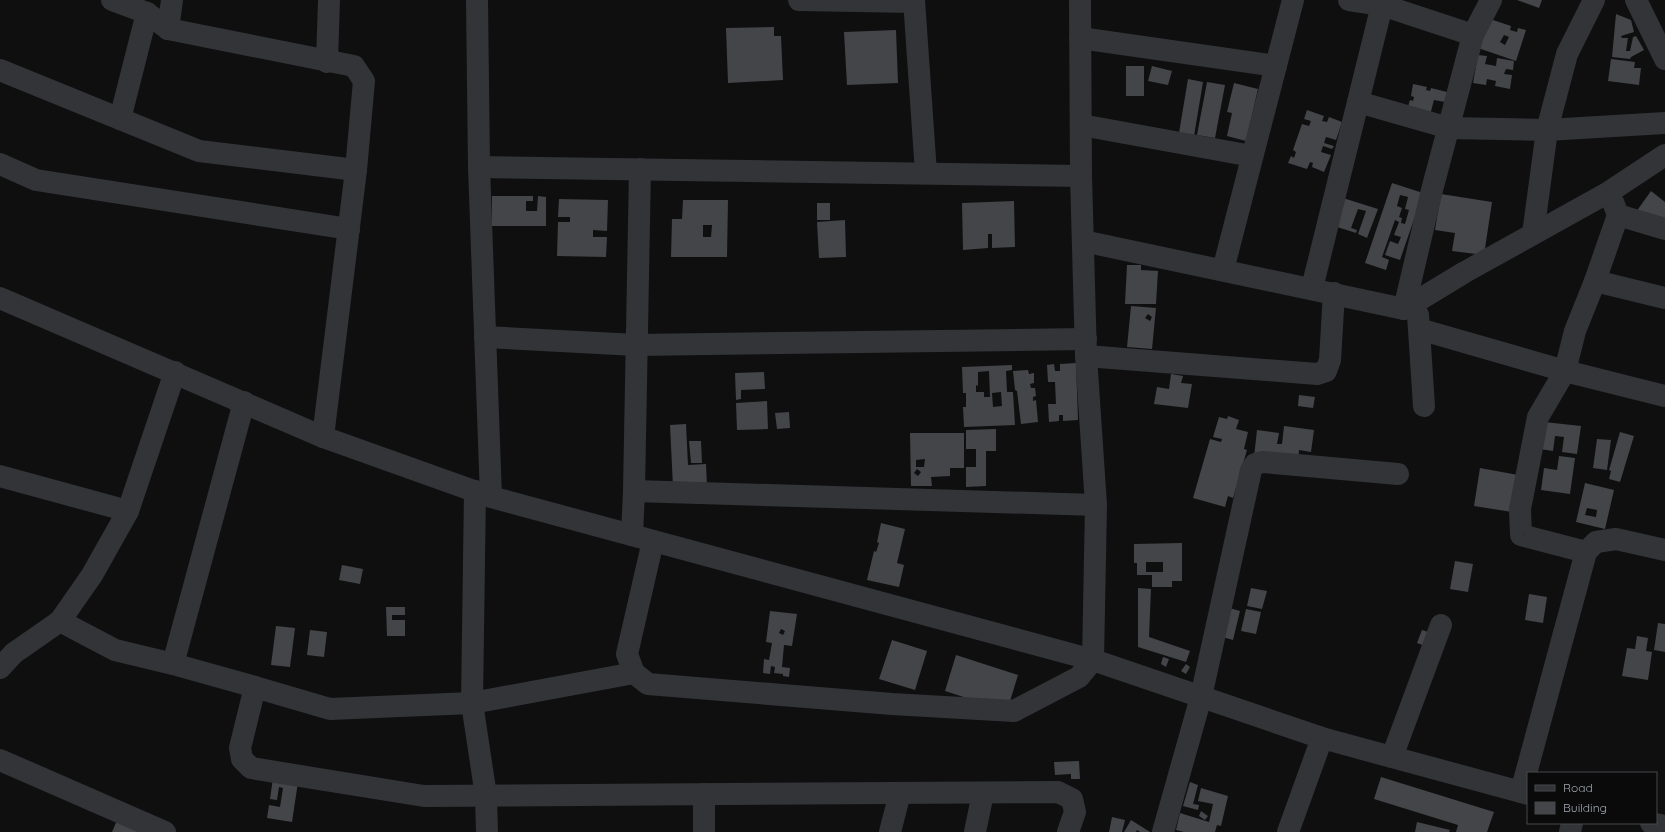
<svg xmlns="http://www.w3.org/2000/svg" width="1665" height="832" viewBox="0 0 1665 832" font-family="Quicksand,sans-serif">
<style>
.building{fill:#434548;fill-rule:evenodd}
.lines{fill:none;stroke-linecap:round;stroke-linejoin:round}
.minor{stroke:#323437;stroke-width:22}
.tertiary{stroke:#323437;stroke-width:22}
</style>
<rect width="100%" height="100%" fill="#0f0f10"/>
<g class="building">
<path d="M1517 0H1542L1539 8Z"/>
<path d="M1616 14 1631 20 1634 32 1621 36 1622 38H1628L1626 51H1630L1633 37 1636 36 1644 50 1631 57 1630 59 1612 57Z"/>
<path d="M1490 19 1511 26 1510 30 1517 32 1518 28 1526 30 1516 61 1478 48ZM1504 35 1509 37 1505 45 1500 42Z"/>
<path d="M774 27V36H781L783 80 728 83 726 28Z"/>
<path d="M896 30 898 83 847 85 844 32Z"/>
<path d="M1478 55 1487 56 1485 64 1496 66 1497 58 1514 61 1513 70 1506 69 1504 74 1512 75 1510 89 1495 86 1496 81 1487 79 1486 85 1473 83Z"/>
<path d="M1611 59 1635 62 1634 68H1641L1639 85 1608 81Z"/>
<rect x="1126" y="66" width="18" height="30"/>
<path d="M1152 66 1172 71 1168 85 1148 81Z"/>
<path d="M1188 79 1203 82 1194 136 1179 133Z"/>
<path d="M1207 82 1225 85 1215 138 1197 135Z"/>
<path d="M1234 83 1258 89 1246 141 1227 136 1232 113 1227 112Z"/>
<path d="M1413 84 1427 87 1426 90 1430 91 1431 88 1447 92 1445 102 1434 100 1429 119 1406 113 1410 100 1413 101 1414 97 1411 96Z"/>
<path d="M1307 110 1324 116 1322 121 1327 122 1329 117 1342 122 1336 140 1326 137 1324 143 1334 146 1332 149 1323 146 1321 152 1331 155 1324 172 1312 167 1313 163 1310 162 1307 169 1288 163 1291 156 1294 158 1296 152 1293 150 1302 124 1309 126 1311 121 1304 119Z"/>
<path d="M1392 183 1423 193 1400 260 1385 255 1390 241 1398 244 1401 237 1394 235 1399 222 1395 220 1382 257 1389 260 1386 270 1365 263ZM1400 195 1408 197 1405 209 1409 210 1405 224 1401 223 1402 218 1399 217 1402 208 1397 206Z"/>
<path d="M1651 191 1665 202V220L1636 212Z"/>
<path d="M1441 194 1492 202 1484 255 1452 251 1455 233 1435 230Z"/>
<path d="M492 196H533V201H526V211H537L538 196 546 197V226H492Z"/>
<path d="M1343 198 1378 209 1367 238 1358 234 1366 211 1358 209 1351 228 1357 230 1356 233 1334 226Z"/>
<path d="M559 199 608 200 607 231 593 230V237H607L606 257 557 256 558 222H570V217H558Z"/>
<path d="M683 200H728L727 257H671L672 219H682ZM703 225H712L711 237H703Z"/>
<path d="M1014 201 1015 247 992 248V234H988V248L963 250 962 203Z"/>
<rect x="817" y="203" width="13" height="17"/>
<path d="M845 220 846 257 819 258 817 222Z"/>
<path d="M1127 265H1141V270L1158 271 1156 304H1125Z"/>
<path d="M1131 306 1156 308 1152 349 1127 347ZM1148 314 1152 317 1150 321 1145 318Z"/>
<path d="M1076 363 1078 420 1063 421V415H1059V421L1049 422 1048 404H1056L1055 382H1048L1047 365 1054 364 1055 371H1060V364Z"/>
<path d="M1012 365V370L1006 371 1007 392H1013L1015 425 964 427 963 407H966V393H963L962 367ZM989 371 990 397H984V392H976V385L978 386V372ZM1001 392 1002 406 993 407 992 393Z"/>
<path d="M1028 370 1029 374 1034 373V383L1030 384 1031 388H1035L1036 396 1033 397V401L1036 400 1038 422 1021 424 1017 391 1015 390 1013 371Z"/>
<path d="M764 372 765 389 741 390V399L736 400 735 373Z"/>
<path d="M1171 374 1183 376 1181 383 1192 384 1188 408 1154 404 1157 387 1169 389Z"/>
<path d="M1299 395 1315 397 1313 408 1298 406Z"/>
<path d="M767 401 768 429 737 430 736 403Z"/>
<path d="M789 412 790 428 777 429 775 413Z"/>
<path d="M1228 416 1239 420 1236 429 1248 432 1244 449 1247 450 1233 498 1228 496 1225 507 1193 498 1210 439 1221 442 1222 439 1213 437 1219 417 1227 419Z"/>
<path d="M1544 422 1581 426 1577 454 1562 452 1564 437 1555 436 1553 451 1540 449Z"/>
<path d="M686 424 688 465 706 464 707 486 673 487 670 425Z"/>
<path d="M1284 426 1314 430 1311 452 1299 450 1298 463 1254 457 1257 430 1279 433 1277 444H1282Z"/>
<path d="M996 429V451H986V486L966 487V467H976V449H966V430Z"/>
<path d="M1620 432 1634 436 1620 482 1609 479 1611 471 1609 470Z"/>
<path d="M910 433H964V468H950V476L931 477 932 486H911ZM925 459 924 467H916V460ZM917 469 921 472 918 476 914 473Z"/>
<path d="M1597 439 1611 440 1607 470 1593 468Z"/>
<path d="M689 441H701L702 463H691Z"/>
<path d="M1559 456 1575 458 1570 494 1541 490 1544 468 1557 470Z"/>
<path d="M1480 468 1518 475 1512 512 1474 506Z"/>
<path d="M1585 483 1614 490 1605 529 1576 522ZM1587 508 1597 510 1596 517 1585 515Z"/>
<path d="M881 523 905 529 897 563 904 565 899 587 867 580 874 551 876 552 879 543 877 542Z"/>
<path d="M1182 543V581H1172V587H1152V575H1137V563H1134V544ZM1146 562H1163V572H1146Z"/>
<path d="M1455 561 1473 564 1468 592 1450 589Z"/>
<path d="M342 565 363 569 360 584 339 580Z"/>
<path d="M1138 588 1151 589 1149 637 1190 651 1186 662 1138 647Z"/>
<path d="M1251 588 1267 591 1262 609 1247 606Z"/>
<path d="M1529 594 1547 597 1543 623 1525 620Z"/>
<path d="M386 607H405V615H392V620H405V636H387Z"/>
<path d="M1226 607 1240 611 1233 640 1219 636Z"/>
<path d="M1246 609 1261 612 1256 634 1241 631Z"/>
<path d="M770 611 797 614 792 646 784 645 782 667 790 668 789 677 783 676V674L774 673 775 667 771 666 770 674 763 673 764 659 769 660 772 643 766 642ZM781 629 785 631 783 635 779 633Z"/>
<path d="M1658 623 1665 624V652L1654 650Z"/>
<path d="M276 626 295 628 290 667 271 665Z"/>
<path d="M310 630 327 632 324 657 307 655Z"/>
<path d="M1422 630 1435 634 1431 648 1417 643Z"/>
<path d="M1637 636 1648 638 1646 651 1652 652 1648 680 1622 676 1627 648 1635 649Z"/>
<path d="M892 640 927 651 915 690 879 679Z"/>
<path d="M956 655 1018 675 1007 711 945 691Z"/>
<path d="M1163 657 1169 659 1166 667 1161 664Z"/>
<path d="M1186 664 1190 667 1186 674 1181 671Z"/>
<path d="M1079 761 1080 779H1071V774L1055 775 1054 762Z"/>
<path d="M1381 777 1494 812 1487 832H1456L1458 825 1374 799Z"/>
<path d="M273 778 298 782 292 822 267 818 269 805 280 807 283 788 279 787 277 800 270 799Z"/>
<path d="M1190 782 1198 785 1193 804 1199 805 1198 810 1183 806Z"/>
<path d="M1201 788 1228 796 1221 826 1217 825 1215 832H1184L1176 830 1180 813 1209 822 1213 804 1198 801Z"/>
<path d="M1201 811 1208 816 1205 820 1199 816Z"/>
<path d="M1112 817 1125 820 1122 832H1109Z"/>
<path d="M118 818 141 832H112Z"/>
<path d="M1131 820 1150 832H1140L1137 830 1136 832H1124Z"/>
<path d="M1417 822 1450 830 1449 832H1415Z"/>
</g>
<g class="lines">
<g class="minor">
<path d="M112 0 147 13 168 29 354 66 364 81 356 170 323 437"/>
<path d="M477 0 479 167 491 497"/>
<path d="M799 0 914 2"/>
<path d="M914 0 926 173"/>
<path d="M1349 0 1382 5 1473 35"/>
<path d="M1636 0 1665 59"/>
<path d="M168 29 172 0"/>
<path d="M1080 38 1276 66"/>
<path d="M327 62 329 0"/>
<path d="M0 70 199 151 356 170"/>
<path d="M1358 102 1449 128 1547 130 1665 123"/>
<path d="M120 119 147 13"/>
<path d="M1081 125 1252 156"/>
<path d="M0 164 36 180 349 229"/>
<path d="M479 167 1081 176"/>
<path d="M1613 202 1618 215 1665 229"/>
<path d="M1533 234 1547 130 1567 54 1594 0"/>
<path d="M1083 241 1404 309 1465 272 1609 192 1665 155"/>
<path d="M1223 270 1293 0"/>
<path d="M1595 281 1665 298"/>
<path d="M1312 288 1382 5"/>
<path d="M1404 309 1432 190 1473 35 1491 0"/>
<path d="M1418 315 1424 406"/>
<path d="M1419 329 1565 371 1665 396"/>
<path d="M485 337 636 345 1086 339"/>
<path d="M1086 356 1317 374 1326 371 1330 360 1334 293"/>
<path d="M0 476 128 511"/>
<path d="M634 491 1096 505"/>
<path d="M632 535 634 491 640 169"/>
<path d="M653 541 627 654 634 673 648 684 892 704 1014 711 1079 677 1093 660"/>
<path d="M1586 552 1521 535 1520 509 1538 417 1565 371 1575 331 1595 281 1618 215"/>
<path d="M60 621 115 650 173 664 255 687 240 748 242 759 251 768 424 796 1058 792 1072 799 1075 812 1068 832"/>
<path d="M173 664 244 402"/>
<path d="M0 668 14 653 60 621 92 575 128 511 175 372"/>
<path d="M255 687 330 709 472 703 475 491"/>
<path d="M1392 757 1441 625"/>
<path d="M0 760 165 832"/>
<path d="M1521 792 1586 552 1596 542 1616 539 1665 550"/>
<path d="M704 794V832"/>
<path d="M487 832 486 796 472 703 634 673"/>
<path d="M890 832 900 793"/>
<path d="M975 832 983 793"/>
<path d="M1163 832 1201 697 1251 470 1255 464 1263 462 1398 474"/>
<path d="M1288 832 1322 738"/>
<path d="M1570 832 1572 823"/>
</g>
<g class="tertiary">
<path d="M1080 0 1081 176 1086 356 1096 505 1093 660"/>
<path d="M0 298 323 437 491 497 1093 660 1322 738 1528 794"/>
<path d="M1651 823 1665 826"/>
</g>
</g>
<rect x="1527" y="772" width="130" height="52" fill="#0a0a0b" stroke="#46494d"/>
<rect x="1535" y="785" width="20" height="6" fill="#323437" stroke="#46494d"/>
<text x="1563" y="792" font-size="12" fill="#a1a8b0">Road</text>
<rect x="1535" y="802" width="20" height="12" fill="#434548" stroke="#46494d"/>
<text x="1563" y="812" font-size="12" fill="#a1a8b0">Building</text>
</svg>
